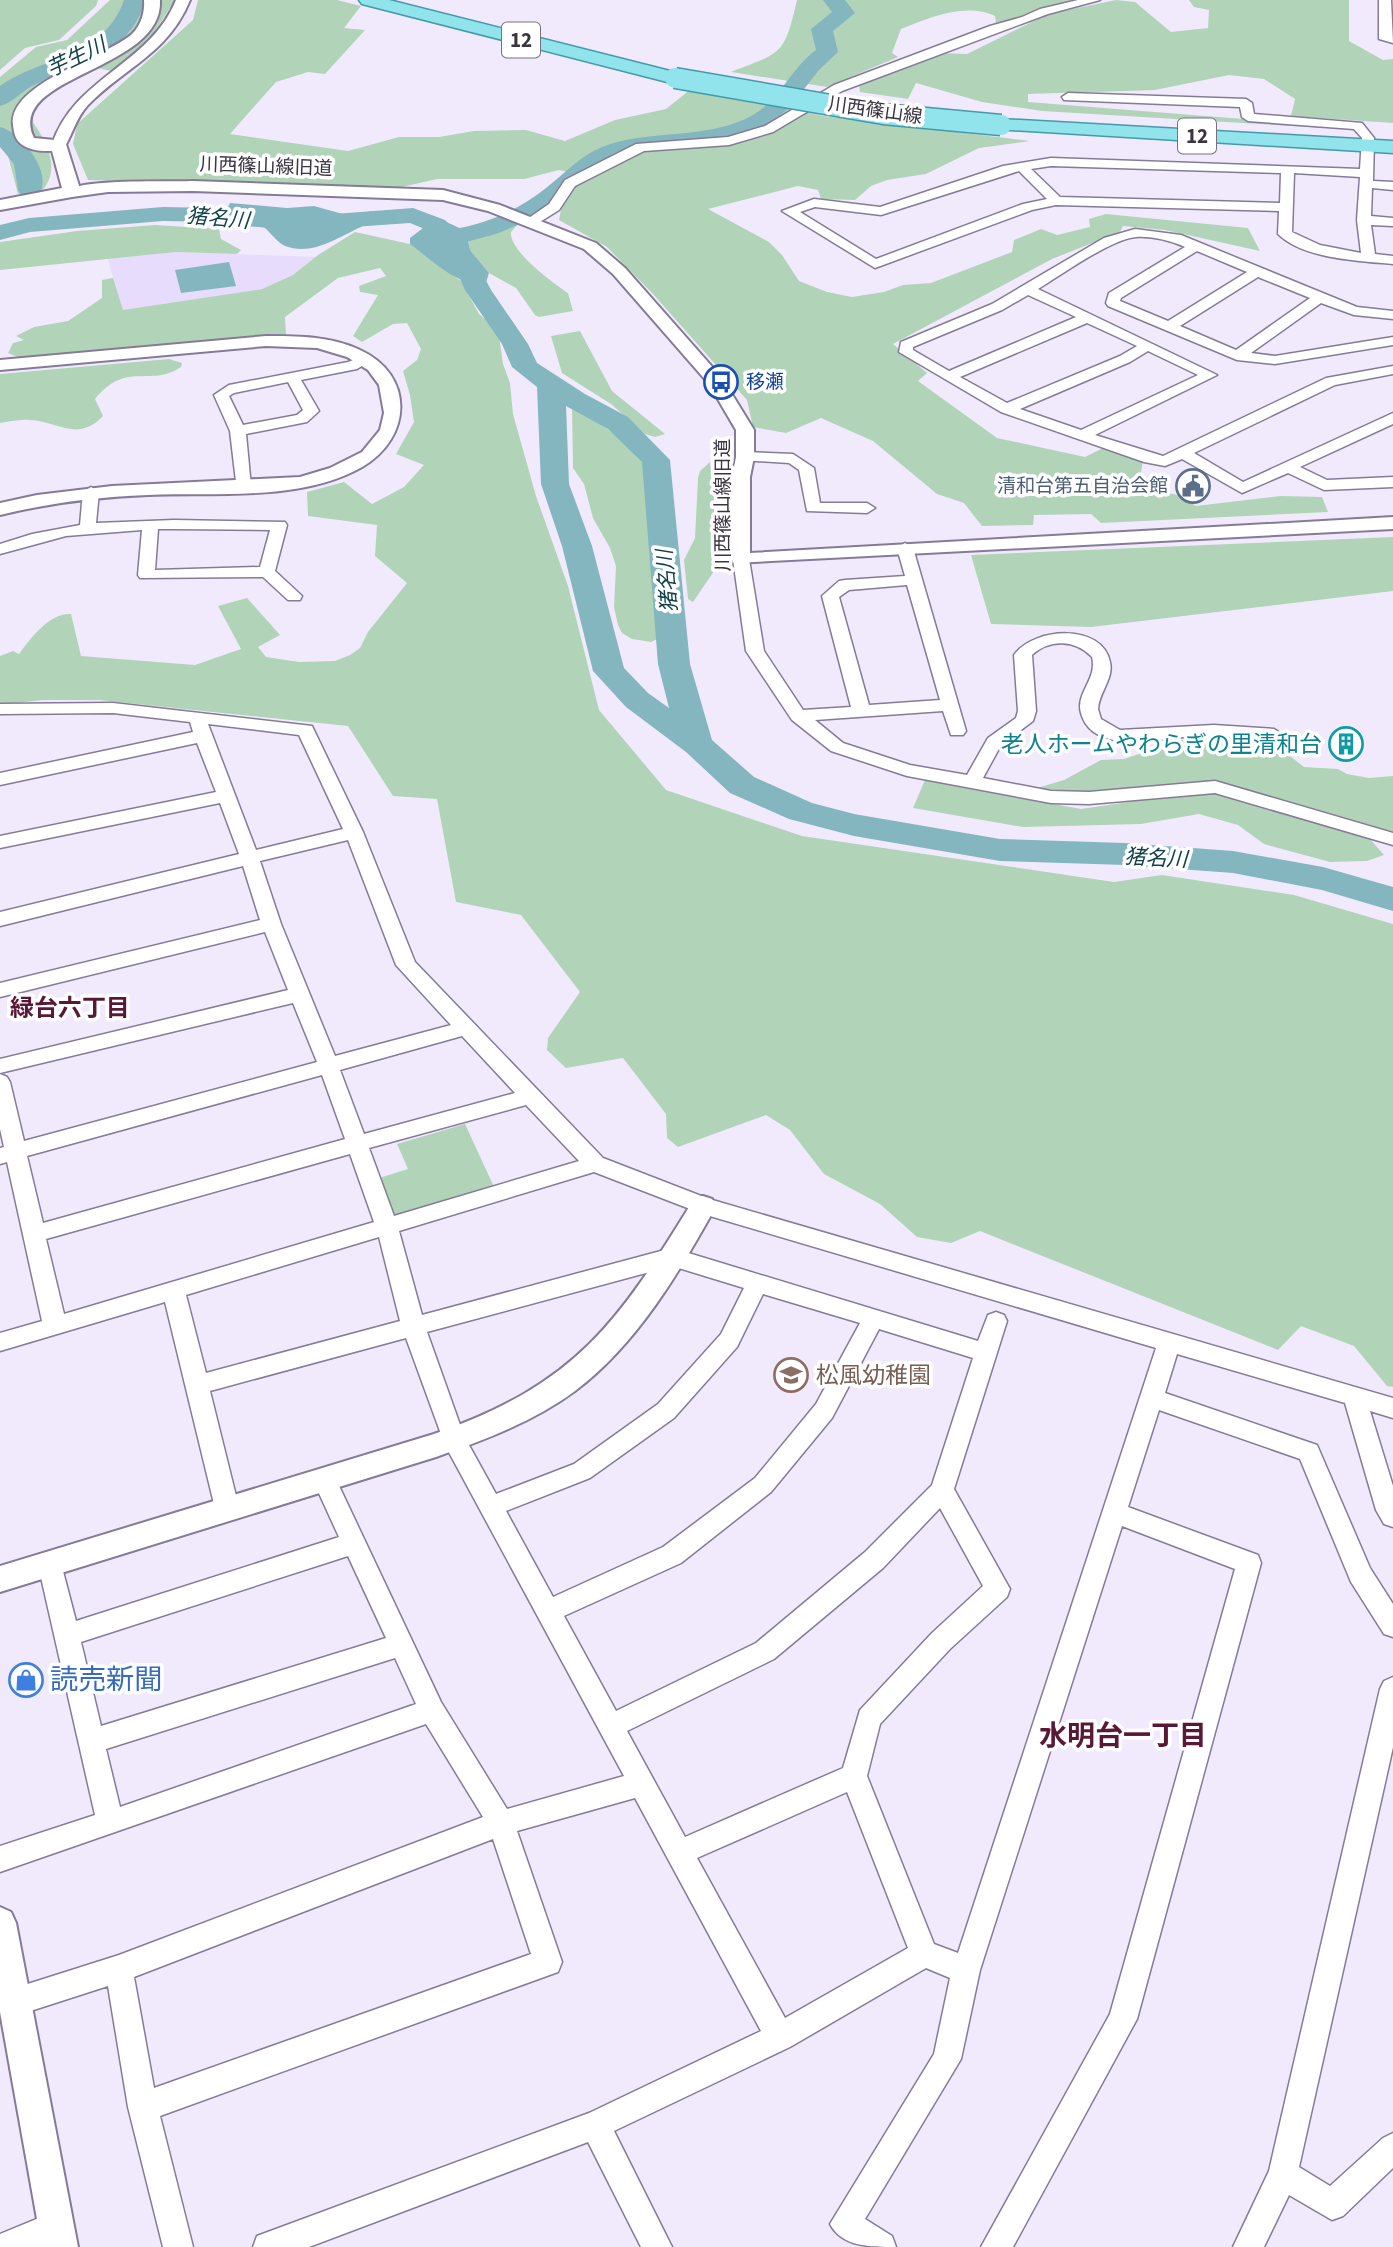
<svg xmlns="http://www.w3.org/2000/svg" width="1393" height="2247" viewBox="0 0 1393 2247" font-family="'Source Sans 3','Noto Sans JP',sans-serif">
<style>
.built{fill:#e7dcfb}
.green{fill:#b1d4b9}
.water{fill:#84b6c0}
.lines{fill:none;stroke-linecap:round;stroke-linejoin:round}
.river{fill:#84b6c0;fill-rule:evenodd}
.minor-casing{stroke:#857b97;stroke-width:3}
.tertiary-casing{stroke:#857b97;stroke-width:4}
.secondary-casing{stroke:#857b97;stroke-width:4}
.primary-casing{stroke:#439aa8;stroke-width:3}
.minor{fill:#fff;fill-rule:evenodd}
.tertiary{fill:#fff;fill-rule:evenodd}
.secondary{fill:#fff;fill-rule:evenodd}
.primary{fill:#91e3ec;fill-rule:evenodd}
.primary-bridge-casing{stroke:#439aa8;stroke-width:23;stroke-linecap:butt}
.primary-bridge{stroke:#91e3ec;stroke-width:20}
.labels{text-anchor:middle;dominant-baseline:central;stroke-width:7;stroke-linejoin:round;paint-order:stroke}
.far-street-label{font-size:19px;fill:#3a3541;stroke:#fff}
.far-transit-label{font-size:19px;fill:#164399;stroke:#fff;text-anchor:start}
.far-service-label{font-size:19px;fill:#4e5e75;stroke:#fff;text-anchor:end}
.shield{fill:#fff;stroke:#75727a;stroke-width:2}
.shield-label{font-size:21px;font-weight:bold;fill:#3a3541}
.far-water-label{font-size:21px;font-style:italic;fill:#114149;stroke:#fff}
.culture-label{font-size:23px;fill:#0d838f;stroke:#fff;text-anchor:end}
.education-label{font-size:23px;fill:#785e54;stroke:#fff;text-anchor:start}
.neighbourhood-label{font-size:24px;font-weight:bold;fill:#591836;stroke:#fff}
.near-shop-label{font-size:28px;fill:#366cbe;stroke:#fff;text-anchor:start}
.near-neighbourhood-label{font-size:28px;font-weight:bold;fill:#591836;stroke:#fff}
</style>
<rect width="100%" height="100%" fill="#f1eafd"/>
<path class="built" d="M176 252 316 257 293 275 262 289 122 311 108 259Z"/>
<g class="green">
<path d="M0 0H98L96 6 59 40 25 48 0 70Z"/>
<path d="M110 0H175L148 42 111 71 93 67 52 86 26 111C41 135 64 163 43 190L18 194 6 148 0 142V77L36 47 67 40Z"/>
<path d="M198 0H337L361 6 344 28 365 30 325 74 308 72 276 82 230 134 348 151 399 137H439L474 131 526 130 565 141 615 120 666 109 691 89 824 116 1030 141 979 148 926 174 887 180 871 186 855 200 821 199 818 190 798 186 708 209 769 242 782 255 799 281 827 292 852 297 884 292 903 285 931 283 1012 252 1014 240 1041 229 1057 235 1090 227 1089 219 1106 214 1248 228 1260 251 1165 230 1123 226 1120 232 1052 259 893 344 927 373 918 381 997 438 1085 457 1105 447 1143 460 1139 486 1177 495 1196 506 1281 496 1322 497 1328 512 1101 523 1091 514 1034 515 1033 525 982 526 964 503 937 494 873 441 821 418 786 433 753 427 747 400 653 294 607 247 559 220 568 172 559 170 524 179H437L393 189 88 180 73 144 77 124 193 20Z"/>
<path d="M797 0H1077L1040 8 1014 20 996 23 995 16C966 2 928 18 901 29L892 53 898 57 827 87 731 72C783 52 784 55 797 0Z"/>
<path d="M1116 0 1135 2 1171 32 1208 28 1209 10 1194 7 1189 0H1349V41L1383 60 1393 59V123L1291 116 1295 99 1264 79 1229 75 1155 90 1028 94V102L1344 127 1343 129 1042 111 982 102 916 83 908 99 860 92 859 84 939 53 967 54 1048 14Z"/>
<path d="M499 220 518 224 511 232C509 251 553 283 568 293L573 311 539 317 535 315 516 288 489 273 470 250 466 231Z"/>
<path d="M155 225 219 229 221 239 241 250 237 254 176 252 0 270V242L77 231Z"/>
<path d="M355 232 410 244 461 281 479 314 492 325 499 336 503 364 510 383 513 414 536 496 568 586 599 710 666 790 802 836 1114 882 1162 875 1294 895 1393 924V1387L1387 1386 1354 1346 1301 1326 1278 1350 980 1231 951 1243 917 1237 880 1204 824 1174 790 1130 766 1115 678 1147 667 1138 666 1114 623 1058 566 1068 547 1050 548 1038 580 992 521 915 456 902 437 799 393 796 348 726 99 700H42L0 705V656L13 651 19 654C31 638 49 613 71 614L81 656 195 665 241 649 218 606 247 598 280 635 258 647 266 657 299 662 335 661 350 655 360 648 368 632 407 583 375 556 377 525 308 516 307 492 344 482 372 504 404 487 424 465 396 454 414 422 410 395 403 371 417 360 421 349 407 323 393 324 362 342 353 336 378 295 360 292 359 286 386 276 380 268 338 278 285 317 286 335 20 358 8 353 13 343 24 340 16 336 34 327 68 321 102 298V280L113 278 123 310 262 289 293 275 318 255Z"/>
<path d="M580 331 612 391 665 434 655 437 645 434 611 404 562 373 551 336Z"/>
<path d="M169 359 182 363 181 367C149 388 127 360 95 399L103 416C77 443 59 421 29 420 19 419 9 422 0 423V374Z"/>
<path d="M572 409 595 420 646 457 656 529 664 623 657 639 651 642 632 639 622 633 618 625 614 607 616 566 610 548 593 518 584 484 573 468Z"/>
<path d="M710 462 712 487 727 504 731 516 723 558 693 602 688 599 684 560 695 538 698 478 700 471Z"/>
<path d="M1393 537V591L1091 627 991 624 971 555Z"/>
<path d="M1208 738 1286 753 1304 767 1338 769 1347 774 1369 778 1393 776V837L1369 838 1384 855 1367 861 1330 862 1264 844 1238 825 1199 814 1141 824 1023 827 913 808 925 780 1081 809 1156 798 1140 790 1050 793 1037 788 1064 780 1101 760 1124 759 1180 740Z"/>
<path d="M465 1124 495 1189 396 1220 379 1178 408 1169 397 1144Z"/>
</g>
<g class="water">
<path d="M230 203 287 208 314 206 350 216 371 211 375 221C346 231 316 258 285 246 278 243 270 232 264 227L219 225Z"/>
<path d="M442 220 466 231 470 250 489 273 485 286C454 283 434 262 410 244V238L423 228Z"/>
<path d="M229 262 236 286 181 293 175 270Z"/>
</g>
<g class="lines">
<g class="river">
<path d="M124 0H146C127 57 81 63 32 86 21 92 12 103 0 106V86C45 55 104 58 124 0Z"/>
<path d="M823 0H845L855 13 833 31 838 52 819 70 790 107 769 125 725 140 647 150 618 157 601 167 555 205 532 219 496 234 466 242 491 290 528 344 537 363 585 394 628 417 670 460 690 664 712 740 754 777 812 803 854 814 1000 839 1125 843 1233 851 1323 867 1393 887V911L1322 890 1233 873 1125 865 1000 861 854 836 789 819 730 793 686 752 626 707 593 671 562 546 541 484 537 387 512 367 502 344 465 290 447 251 427 230 410 223 295 231 215 222 163 221 30 232 0 240V225L29 218 163 207 215 208 295 217 413 208 445 220 454 229C487 224 520 209 546 188 564 174 580 156 602 147 650 128 707 141 753 115 780 100 791 68 816 50L811 29 832 12ZM566 406 608 429 642 462 658 664 669 708 648 693 624 668 592 546 569 484Z"/>
<path d="M0 127C21 132 54 173 39 195L30 197 21 195 18 190 14 164 0 147Z"/>
</g>
<g class="minor-casing">
<g id="minor">
<path d="M1078 0H1100L1048 14 842 91 773 132 729 145 644 151 575 186 559 210 535 225H525L523 222 549 204 565 180 636 144 728 137 765 126 834 85 990 26 1022 17 1040 9Z"/>
<path d="M1379 0H1391L1393 43 1379 39Z"/>
<path d="M1068 93 1246 99 1252 103 1254 114 1362 123 1374 138 1373 181 1393 182V190L1372 188 1371 216 1393 218V226L1371 225 1375 254 1393 256V264C1360 261 1303 259 1278 234L1279 211 1056 205 1032 210 875 268 782 211 814 199 880 207 1003 166 1051 158 1360 169 1362 138 1354 129 1248 121 1242 117 1240 107 1064 100 1062 97ZM1051 166 1281 173 1280 203 1060 197 1031 169ZM1019 171 1047 199 1023 204 876 259 800 212 815 207 881 215ZM1294 173 1360 177 1357 220 1361 253 1320 245 1292 232Z"/>
<path d="M1135 229 1181 235 1357 307 1393 311V319L1354 315 1321 303 1251 353 1275 356 1393 337V345L1275 364 1237 360 1108 306 1106 303 1109 293 1185 247C1171 241 1152 236 1136 237 1111 239 1061 275 1038 289L1217 375 1095 435 1163 456 1326 378 1393 366V374L1335 385 1194 453 1243 482 1393 413V424L1300 467 1327 480 1393 477V487L1324 490 1288 473 1242 493 1182 459 1165 466 1144 462 1001 412 899 352 901 342 992 304 1104 238ZM1197 251 1247 272 1168 321 1120 301 1121 298ZM1258 277 1310 298 1236 350 1180 326ZM1028 295 1076 317 949 371 913 350V347L1002 310ZM1087 323 1137 346 1120 356 1007 403 960 377ZM1148 351 1198 375 1081 430 1020 409 1130 362Z"/>
<path d="M364 356 371 360 357 369 301 380 319 411 307 422 246 434 251 487 249 490H237L230 431 214 395 229 385 348 362ZM288 382 303 410 297 415 243 425 229 396 234 393Z"/>
<path d="M745 452 793 454 814 468 820 503H867L875 508 867 513 807 511 799 470 789 463 740 460 737 457 740 454Z"/>
<path d="M91 487 99 492 96 523 174 520 285 522 287 525 275 571 302 596 300 600H288L263 577 140 578 138 575 142 530 66 536 0 554V544L32 534 80 525 83 492ZM158 529H174L270 530 260 567 155 570Z"/>
<path d="M905 543 913 548 966 731 963 735H951L943 711 815 720 843 743 910 765 967 775 988 738 1016 718 1018 711 1014 655C1034 627 1102 623 1110 662 1114 679 1099 692 1098 709L1101 719 1120 730 1214 725 1274 729 1283 735 1274 741C1249 738 1224 736 1199 736 1167 736 1093 758 1081 713 1075 693 1098 679 1092 657 1075 639 1049 639 1032 655L1036 711 1033 721 1001 745 983 778 1051 791 1089 792 1215 781 1393 833V845L1215 793 1089 804 1051 803 907 776 831 751 792 720 746 651 733 559 741 554 749 559 764 651 803 710 851 707 822 596 839 581 845 580 905 576 897 548ZM907 585 940 700 869 705 839 597 849 590Z"/>
<path d="M113 703 312 726 363 832 415 962 603 1158 709 1199 1393 1398V1418L1370 1411 1393 1486V1527L1384 1524 1376 1510 1345 1403 1177 1354 1165 1393 1317 1445 1370 1568 1393 1604V1637L1384 1634 1351 1582 1300 1459 1159 1410 1128 1507 1258 1555 1261 1563 1137 2019 1013 2247H981L1110 2014 1235 1569 1122 1526 980 1970 961 2059 865 2219 892 2236 896 2247C870 2247 842 2247 830 2224L934 2054 950 1978 926 1968 790 2047 614 2131 672 2247H641L588 2142 309 2247H253L257 2236 589 2113 761 2031 635 1798 517 1831 562 1962 558 1972 160 2116 193 2247H163L128 2107 108 1986 15 2016 5 2012 1 2002 5 1992 15 1988 119 1955 483 1817 426 1724 0 1872V1846L95 1815 38 1564 41 1556 50 1553 59 1556 76 1621 339 1537 312 1478 316 1471 324 1468 332 1471 441 1702 507 1809 624 1776 445 1445 406 1338 210 1391 239 1508 236 1515 227 1518 218 1515 215 1508 165 1302 0 1351V1333L42 1321 7 1162 0 1164V1148L4 1147 0 1129V1074L7 1077 10 1082 24 1141 317 1062 293 1003 0 1073V1059L288 990 265 932 0 997V983L260 920 243 866 0 926V912L239 854 220 803 0 848V836L216 792 197 743 0 785V773L193 732 190 722 113 713 0 714V704ZM208 724 299 735 343 829 256 850ZM348 840 396 965 451 1025 335 1056 281 924 260 861ZM462 1036 515 1093 364 1134 340 1070ZM322 1075 345 1139 43 1223 27 1156ZM526 1105 579 1161 394 1216 369 1148ZM350 1154 374 1222 64 1314 46 1239ZM594 1172 703 1214 1156 1348 958 1953 934 1944 867 1776 880 1724 950 1649 1007 1597 1010 1589 954 1489 1007 1321 1004 1315 996 1312 988 1315 978 1341 672 1248 422 1315 399 1231ZM379 1237 400 1321 206 1373 186 1295ZM672 1266 744 1288 721 1334 658 1404 574 1464 496 1494 464 1436 427 1332ZM763 1294 860 1323 816 1404 755 1478 663 1547 553 1597 506 1511 590 1478 674 1418 737 1347ZM879 1329 973 1358 932 1485 865 1552 756 1643 616 1711 564 1616 681 1563 771 1492 832 1418ZM940 1508 983 1586 932 1633 860 1710 843 1768 685 1837 627 1731 774 1659 883 1568ZM348 1556 386 1638 101 1726 81 1642ZM395 1658 416 1704 120 1807 106 1749ZM847 1792 908 1948 785 2018 697 1858ZM493 1839 531 1954 154 2088 134 1977Z"/>
<path d="M1393 1677V1747L1299 2167 1330 2186 1383 2138 1393 2133V2168L1343 2216 1332 2220 1289 2195 1264 2247H1233L1269 2171 1380 1689 1384 1681Z"/>
<path d="M56 2211 67 2215 71 2226 67 2237 42 2247H0V2234Z"/>
</g>
</g>
<g class="tertiary-casing">
<g id="tertiary">
<path d="M176 0H190C168 54 125 67 88 105 76 118 73 133 64 148H54L52 145C74 77 150 65 176 0Z"/>
<path d="M193 181 443 190 500 205 596 243 625 268 722 378 754 430V457L750 477V553L1393 517V529L734 563 731 559 732 477 736 457V430L709 384 613 274 584 249 488 211 443 200 193 191 108 192 72 197 64 192C79 178 169 182 193 181Z"/>
<path d="M266 336C297 336 331 336 360 350 415 375 412 438 362 467 300 502 216 492 148 495 97 497 49 503 0 515V503L37 495 112 486 300 477 330 468 362 452 380 430 384 413 379 385 368 370 347 357 317 348 266 346 0 370V360Z"/>
<path d="M703 1196 712 1199 716 1206C679 1273 637 1344 575 1391 533 1422 484 1440 436 1457L0 1592V1566L434 1434C577 1384 618 1323 694 1199Z"/>
<path d="M0 1907 11 1912 16 1923 78 2247H42L0 2012Z"/>
</g>
</g>
<g class="secondary-casing">
<path id="secondary" d="M144 0H160C164 71 4 75 34 138L65 141 81 192 72 197 0 210V200L62 188 52 151C42 151 30 151 21 144 15 139 14 133 13 125 8 83 107 57 132 34 141 25 145 12 144 0Z"/>
</g>
<g class="primary-casing">
<g id="primary">
<path d="M359 0H389L682 74 684 78 675 84 362 4Z"/>
<path d="M1001 119 1393 141V153L994 129 991 125 994 121Z"/>
</g>
</g>
<use href="#minor" class="minor"/>
<use href="#tertiary" class="tertiary"/>
<use href="#secondary" class="secondary"/>
<use href="#primary" class="primary"/>
<g class="primary-bridge-casing">
<path id="primary-bridge" d="M675 78 883 114 1001 125"/>
</g>
<use href="#primary-bridge" class="primary-bridge"/>
</g>
<defs>
<g id="bus-ring" transform="scale(1.75)"><circle r="9.5" fill="#fff" stroke="#1a4fb4" stroke-width="1.5"/><path d="M-5-6H5V4H4V6H2V4H-2V6H-4V4H-5ZM-3.5-4V0h7V-4ZM-3.5 1.2v1.5H-2V1.2ZM2 1.2v1.5H3.5V1.2Z" fill="#1a4fb4"/></g>
<g id="civic-ring" transform="scale(1.75)"><circle r="9.5" fill="#fff" stroke="#5c6f8a" stroke-width="1.5"/><path d="M-.6-6.5H3V-4.5H.6V-3L4-1V1h2V6H-6V1h2V-1L-.6-3ZM-1.2 2.5V6h2.4V2.5Z" fill="#5c6f8a"/></g>
<g id="building-ring" transform="scale(1.75)"><circle r="9.5" fill="#fff" stroke="#0f9aa8" stroke-width="1.5"/><path d="M-4-6H4V6H1V3H-1V6H-4ZM-2.5-4.3h1.7v1.8h-1.7ZM.8-4.3h1.7v1.8H.8ZM-2.5-1h1.7V.8h-1.7ZM.8-1h1.7V.8H.8Z" fill="#0f9aa8"/></g>
<g id="school-ring" transform="scale(1.75)"><circle r="9.5" fill="#fff" stroke="#8d6e63" stroke-width="1.5"/><path d="M0-5L7-2L0 1L-7-2ZM-4 1L0 2.5L4 1V4Q0 6-4 4Z" fill="#8d6e63"/></g>
<g id="shop-ring" transform="scale(1.75)"><circle r="9.5" fill="#fff" stroke="#3f7fe0" stroke-width="1.5"/><path d="M-5-2.5h2.3a2.7 3.5 0 0 1 5.4 0H5L5.5 6h-11ZM-1.5-2.5h3a1.5 2.3 0 0 0-3 0Z" fill="#3f7fe0"/></g>
</defs>
<g fill-rule="evenodd">
<use href="#bus-ring" x="721" y="382"/>
<use href="#civic-ring" x="1193" y="486"/>
<use href="#building-ring" x="1346" y="744"/>
<use href="#school-ring" x="791" y="1375"/>
<use href="#shop-ring" x="26" y="1680"/>
</g>
<g class="labels">
<g class="far-street-label">
<text transform="translate(875 111) rotate(8)">川西篠山線</text>
<text transform="translate(266 167) rotate(2)">川西篠山線旧道</text>
<text transform="translate(723 505) rotate(-90)">川西篠山線旧道</text>
</g>
<g class="far-transit-label">
<text x="746" y="382">移瀬</text>
</g>
<g class="far-service-label">
<text x="1168" y="486">清和台第五自治会館</text>
</g>
<g class="shield">
<rect x="502" y="22.5" width="38" height="35" rx="5"/>
<rect x="1178" y="118.5" width="38" height="35" rx="5"/>
</g>
<g class="shield-label">
<text x="521" y="40">12</text>
<text x="1197" y="136">12</text>
</g>
<g class="far-water-label">
<text transform="translate(76 57) rotate(-26)">芋生川</text>
<text transform="translate(218 218) rotate(5)">猪名川</text>
<text transform="translate(667 581) rotate(-95)">猪名川</text>
<text transform="translate(1156 858) rotate(3)">猪名川</text>
</g>
<g class="culture-label">
<text x="1322" y="744">老人ホームやわらぎの里清和台</text>
</g>
<g class="education-label">
<text x="816" y="1375">松風幼稚園</text>
</g>
<g class="neighbourhood-label">
<text x="70" y="1008">緑台六丁目</text>
</g>
<g class="near-shop-label">
<text x="50" y="1680">読売新聞</text>
</g>
<g class="near-neighbourhood-label">
<text x="1123" y="1736">水明台一丁目</text>
</g>
</g>
</svg>
